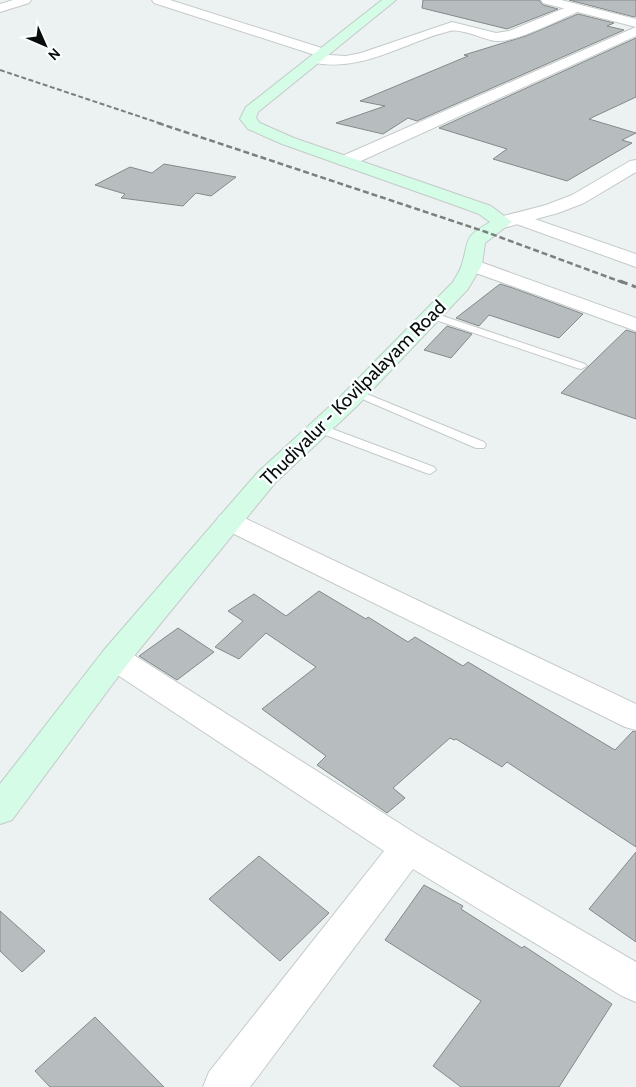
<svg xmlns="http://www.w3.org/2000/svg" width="636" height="1087" viewBox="0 0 636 1087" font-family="Cabin,sans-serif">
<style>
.building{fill:#b7bcbe;stroke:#84898a}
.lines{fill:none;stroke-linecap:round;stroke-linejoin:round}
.service-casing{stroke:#c4cac9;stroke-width:2}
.minor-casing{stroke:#c4cac9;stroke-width:2}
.tertiary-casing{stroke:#c4cac9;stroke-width:2}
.secondary-casing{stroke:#c4cac9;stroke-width:2}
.service{fill:#fff;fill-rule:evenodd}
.minor{fill:#fff;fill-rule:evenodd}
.tertiary{fill:#fff;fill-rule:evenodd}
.secondary{fill:#d4fce6;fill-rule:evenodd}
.rail-far2{stroke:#7b7f7e;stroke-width:2;stroke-dasharray:5 2.5;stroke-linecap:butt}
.rail-far1{stroke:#7b7f7e;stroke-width:2.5;stroke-dasharray:6 3;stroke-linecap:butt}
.rail{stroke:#7b7f7e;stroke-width:3;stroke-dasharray:8 4.5;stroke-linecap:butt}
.labels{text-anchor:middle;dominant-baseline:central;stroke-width:5;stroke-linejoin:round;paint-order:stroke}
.street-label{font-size:19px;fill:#0a0c0b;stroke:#f9fffe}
</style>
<rect width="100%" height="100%" fill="#ecf2f1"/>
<g class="building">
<path d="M423 0H539L543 5 558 9 507 29 422 8Z"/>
<path d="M569 0H636V16L634 17Z"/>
<path d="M578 14 614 23 607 26 624 30 417 121 408 118 383 134 336 123 385 106 360 101 468 56 464 55 526 36Z"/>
<path d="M636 38V97L589 119 636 133 622 140 632 143 567 181 493 159 507 149 439 128Z"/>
<path d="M164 164 236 177 211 196 196 193 183 206 121 198 125 194 95 185 130 167 152 173Z"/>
<path d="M500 284 513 288 583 314 559 338 489 315 479 326 456 318Z"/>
<path d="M447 326 472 334 451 358 424 350Z"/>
<path d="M626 330 636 333V419L561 393Z"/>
<path d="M319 591 366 619 368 617 408 642 415 637 463 666 468 662 615 750 633 731 636 732V847L507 762 502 767 456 739 454 740 450 738 393 788 405 798 387 813 317 765 326 756 262 709 316 667 266 633 239 659 215 647 243 621 228 611 254 594 286 616Z"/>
<path d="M178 628 214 652 177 680 139 656Z"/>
<path d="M636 852V942L589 909Z"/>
<path d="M259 856 329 913 280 961 209 899Z"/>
<path d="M424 885 463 906 461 909 522 948 524 946 612 1004 559 1087H461L433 1066 481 1001 385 940Z"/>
<path d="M0 911 45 951 22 972 0 951Z"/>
<path d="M95 1017 164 1087H50L35 1071Z"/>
</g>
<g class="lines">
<g class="service-casing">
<g id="service">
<path d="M431 312 585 364 587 366 581 369 577 368 427 317 426 315Z"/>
<path d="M357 390 484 442 486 445 484 448H476L353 395 351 393 353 391Z"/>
<path d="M319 424 434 467 436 470 430 474 426 473 315 431 313 428 315 425Z"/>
</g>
</g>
<g class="minor-casing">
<g id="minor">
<path d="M13 0H31L29 3 0 12V4Z"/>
<path d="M152 0H170L328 50 330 53 328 55 346 56 361 53 452 22 496 33 509 31 572 5H580L582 8 580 11C560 19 516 43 495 41 483 39 461 28 450 31 404 42 361 74 311 62L309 59 315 55 154 3Z"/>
<path d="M636 27V36L352 165H340L338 161 340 157Z"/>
<path d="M517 213 636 254V267L511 222 508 218 511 214Z"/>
<path d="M472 259 636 318V331L465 269 462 265 465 261Z"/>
<path d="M229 513 238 515 636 704V730L625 727 220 527 216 521 220 515Z"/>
<path d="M115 647 126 650 421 837 636 962V1002L622 996 413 869 250 1087H203L209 1072 384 851 104 666 100 658 104 650Z"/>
</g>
</g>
<g class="tertiary-casing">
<g id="tertiary">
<path d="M541 0H561L636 19V27L543 3Z"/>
<path d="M636 160V172L584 203 558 213 503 228 496 226 494 222 496 218 546 205 572 195 630 161Z"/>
</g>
</g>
<g class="secondary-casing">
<path id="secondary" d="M382 0H396L258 112 256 118 260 123 294 138 491 206 512 222 485 243 482 265 468 289 357 406 275 483 126 666 12 820 0 824V784L104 650 257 473 341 396 453 282C456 276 461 270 462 264 470 237 463 238 490 222L479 214 460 207 282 144 248 129 240 119 246 107Z"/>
</g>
<use href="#service" class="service"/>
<use href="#minor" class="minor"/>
<use href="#tertiary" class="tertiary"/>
<use href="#secondary" class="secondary"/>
<path class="rail-far2" d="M0 70 162 124"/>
<path class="rail-far1" d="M158 123 486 232 624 283"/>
<path class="rail" d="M620 281 636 287"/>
</g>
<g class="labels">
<g class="street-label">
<text transform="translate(353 393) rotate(-45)">Thudiyalur - Kovilpalayam Road</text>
</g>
</g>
<g transform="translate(45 45) rotate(135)" stroke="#f9fffe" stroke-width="4" paint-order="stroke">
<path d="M0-4L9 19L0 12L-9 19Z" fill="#0a0c0b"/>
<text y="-8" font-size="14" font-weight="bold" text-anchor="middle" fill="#0a0c0b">N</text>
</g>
</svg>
